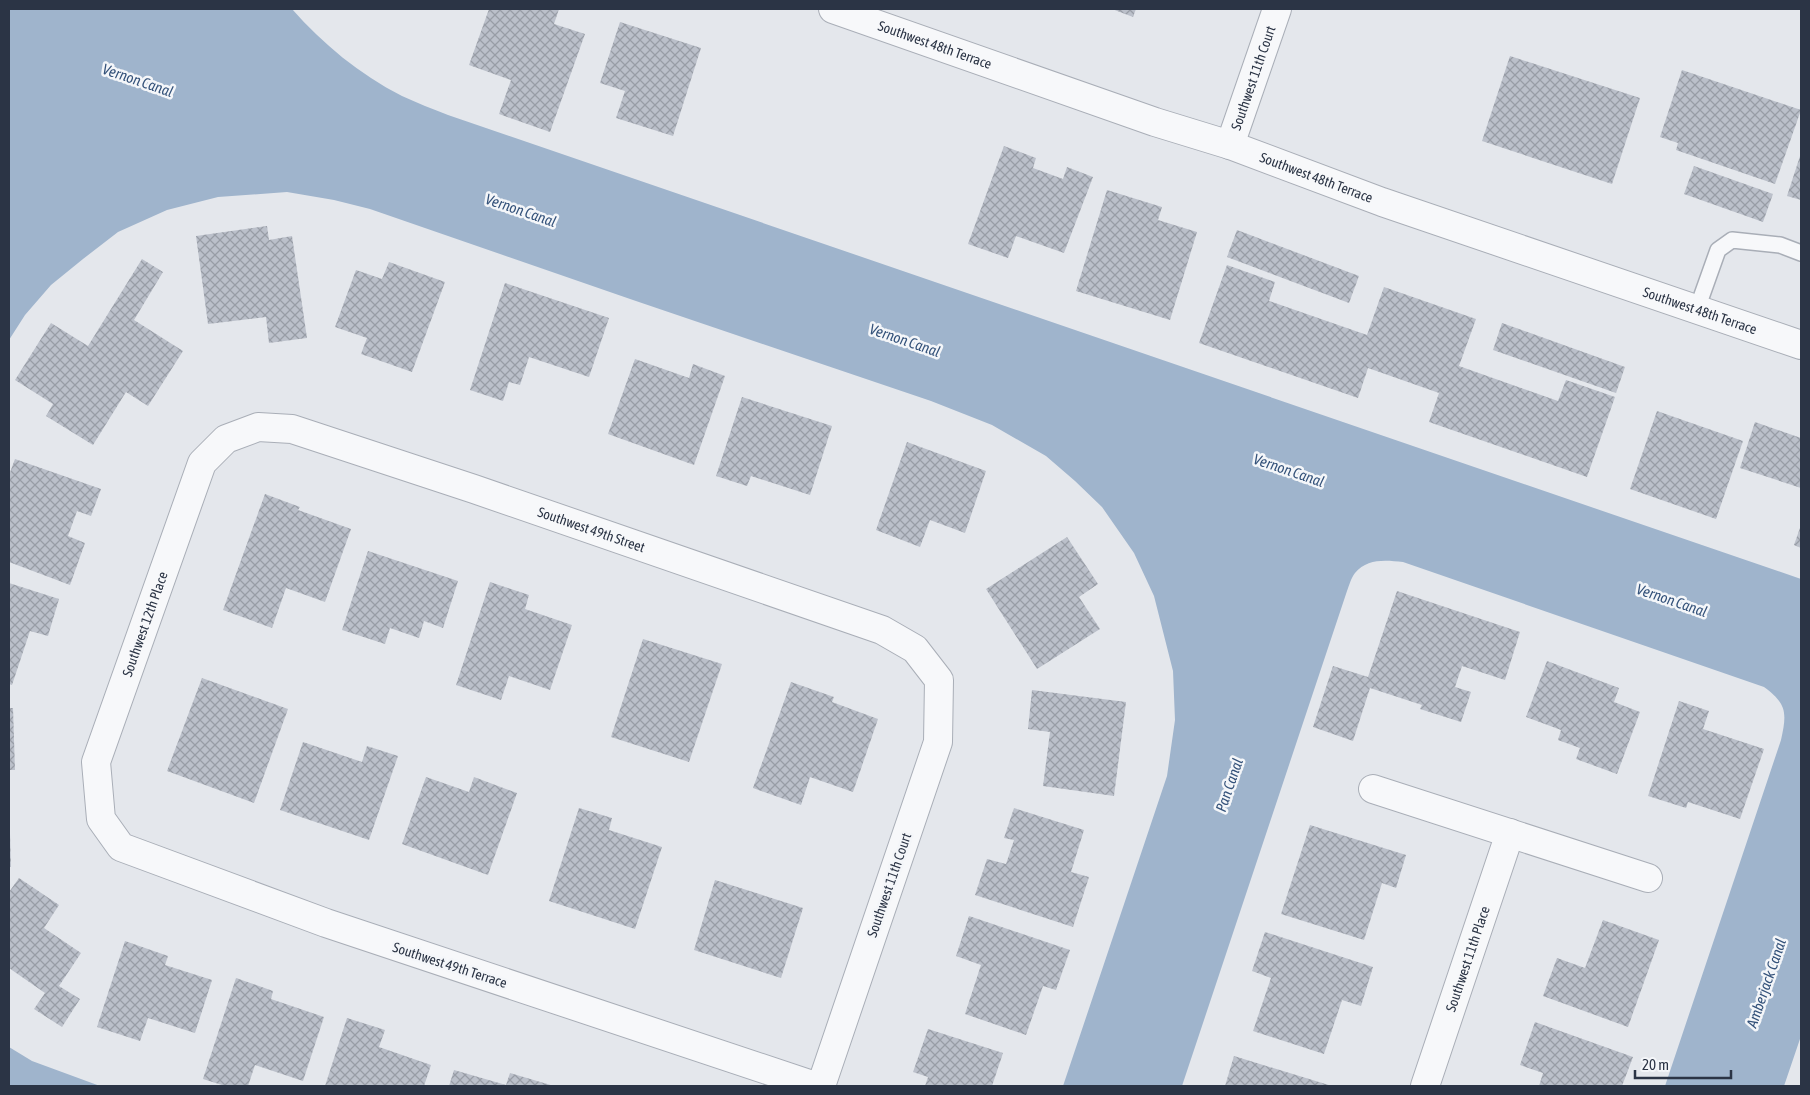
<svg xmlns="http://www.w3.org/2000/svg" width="1810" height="1095" viewBox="0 0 1810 1095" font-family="'Asap Condensed',sans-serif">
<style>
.water{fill:#9fb4cc}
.building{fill:url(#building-cross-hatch)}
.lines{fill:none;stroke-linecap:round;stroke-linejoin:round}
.lane-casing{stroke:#a9aeb7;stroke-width:18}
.street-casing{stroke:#a9aeb7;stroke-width:30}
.lane{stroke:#f7f8fa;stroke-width:15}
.street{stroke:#f7f8fa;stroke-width:28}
.labels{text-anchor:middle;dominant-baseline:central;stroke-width:5;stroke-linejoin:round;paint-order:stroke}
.street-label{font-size:14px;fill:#2b3445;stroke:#f4f6f9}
.water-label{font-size:15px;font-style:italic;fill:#34527a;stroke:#f4f6f9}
</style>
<defs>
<pattern id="building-cross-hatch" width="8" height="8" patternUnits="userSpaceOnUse" patternTransform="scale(1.25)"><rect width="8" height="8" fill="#bbc0ca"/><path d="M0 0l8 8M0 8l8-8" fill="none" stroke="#989da6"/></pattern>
</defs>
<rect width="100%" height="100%" fill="#e4e7ec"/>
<g class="water">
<path d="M9 9H292C323 44 359 74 402 96 417 103 433 109 448 115L1801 579V1036L1784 1086H1665L1781 740C1787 713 1787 704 1764 687L1403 562C1386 560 1367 558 1355 573 1351 578 1349 586 1347 591L1182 1086H1063L1167 776 1175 720 1173 671 1154 596 1134 553 1102 507 1075 481 1046 456 992 425 931 401 633 300 370 209 334 200 287 192 218 197 167 210 118 232 83 259 51 285 25 315 9 340Z"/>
<path d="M9 1047 32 1061 100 1086H9Z"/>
</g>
<g class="building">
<path d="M489 9H559L554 24 585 34 550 132 499 114 511 80 469 65Z"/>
<path d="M1112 9H1136L1133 17Z"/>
<path d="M620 22 701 48 673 136 616 118 625 91 600 83Z"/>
<path d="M1510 56 1640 98 1612 184 1482 141Z"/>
<path d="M1682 70 1801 110 1775 184 1676 150 1678 143 1660 137Z"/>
<path d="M1004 146 1036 158 1033 168 1063 179 1067 167 1093 177 1064 253 1016 236 1008 258 968 244Z"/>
<path d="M1801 153V200L1787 196Z"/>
<path d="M1694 166 1773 194 1763 222 1684 194Z"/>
<path d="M1107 190 1162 207 1158 220 1197 232 1170 320 1076 291Z"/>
<path d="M267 226 269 240 292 236 307 338 269 343 266 317 208 324 196 236Z"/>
<path d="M1237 230 1359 276 1349 303 1227 257Z"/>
<path d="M142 259 163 272 134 320 183 351 148 406 126 392 93 445 46 416 53 404 15 380 51 323 88 346Z"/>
<path d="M389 262 445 282 412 372 361 354 367 338 335 327 356 270 382 279Z"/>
<path d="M1227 265 1275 282 1269 301 1367 335 1384 287 1476 319 1459 366 1558 401 1566 380 1615 397 1587 477 1429 422 1439 393 1368 368 1358 398 1199 343Z"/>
<path d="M505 283 609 318 589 377 529 357 520 385 509 382 503 401 470 390Z"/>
<path d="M1502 323 1625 367 1616 393 1493 350Z"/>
<path d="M635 359 689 378 693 364 725 376 694 465 608 434Z"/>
<path d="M742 397 832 426 810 495 751 476 747 486 716 476Z"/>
<path d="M1657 411 1743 441 1716 519 1630 489Z"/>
<path d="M1755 422 1801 438V488L1740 468Z"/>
<path d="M907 442 986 471 965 533 930 520 920 547 876 530Z"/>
<path d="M15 459 101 489 91 516 77 511 68 536 85 543 70 585 9 562V475Z"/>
<path d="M265 494 300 507 298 510 351 529 325 602 286 588 272 628 223 610Z"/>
<path d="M1801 525V548L1794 545Z"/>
<path d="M1067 537 1098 584 1079 597 1100 629 1037 669 986 589Z"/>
<path d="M368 551 458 581 443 628 424 621 419 638 390 628 385 644 342 630Z"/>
<path d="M490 582 529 595 525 609 572 625 550 690 509 676 501 700 456 685Z"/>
<path d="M9 583 59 599 48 636 30 631 12 685 9 684Z"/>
<path d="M1397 591 1520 632 1505 680 1462 666 1455 687 1471 692 1461 722 1420 709 1422 705 1370 688 1353 741 1313 727 1333 666 1368 677Z"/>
<path d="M643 639 722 664 689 762 611 737Z"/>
<path d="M1547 661 1619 688 1614 702 1640 712 1617 774 1576 759 1580 748 1558 740 1561 730 1526 717Z"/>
<path d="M202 678 288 709 254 803 167 771Z"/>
<path d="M791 682 834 697 832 702 878 719 853 792 810 777 801 805 753 788Z"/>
<path d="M1032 690 1126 702 1114 796 1043 786 1050 732 1028 729Z"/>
<path d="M1679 701 1709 711 1703 729 1764 749 1740 819 1688 802 1686 808 1648 796Z"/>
<path d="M9 708H13L15 770H9Z"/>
<path d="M303 742 362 762 367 746 398 756 369 840 280 810Z"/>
<path d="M426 777 469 792 474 777 517 793 488 875 402 844Z"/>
<path d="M579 808 612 818 609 830 662 847 635 929 549 901Z"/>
<path d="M1014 808 1084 830 1071 872 1089 877 1073 927 975 895 987 859 1006 864 1014 840 1004 838Z"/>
<path d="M1310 825 1406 855 1396 888 1382 883 1364 940 1281 914Z"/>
<path d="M9 833H10L11 867H9Z"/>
<path d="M19 878 59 905 44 928 81 953 59 986 80 999 62 1027 34 1009 45 993 9 968V892Z"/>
<path d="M715 880 803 908 781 978 694 950Z"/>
<path d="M969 916 1070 950 1056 990 1043 986 1026 1035 965 1014 981 965 956 956Z"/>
<path d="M1603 920 1659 940 1628 1027 1543 996 1557 958 1585 968Z"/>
<path d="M1265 932 1373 967 1361 1006 1342 1000 1324 1054 1253 1031 1271 978 1252 971Z"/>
<path d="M125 941 168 956 165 965 212 980 195 1033 148 1018 140 1041 97 1027Z"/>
<path d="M236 978 273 991 271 999 324 1017 303 1081 255 1065 248 1086H225L203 1079Z"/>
<path d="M347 1018 385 1030 379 1047 431 1065 424 1086H325Z"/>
<path d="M1535 1022 1633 1057 1622 1086H1539L1543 1073 1520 1065Z"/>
<path d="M928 1029 1003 1053 992 1086H925L928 1077 913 1072Z"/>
<path d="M1234 1056 1332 1086H1225Z"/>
<path d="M454 1070 506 1085 510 1073 554 1086H449Z"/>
</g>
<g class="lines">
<g class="lane-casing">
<path id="lane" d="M1697 309 1718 250 1732 240 1780 245 1801 253"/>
</g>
<g class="street-casing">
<g id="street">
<path id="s1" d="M833 9 1155 122 1230 145 1382 202 1801 345"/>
<path id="s2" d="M1230 145 1277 9"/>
<path d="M1373 789 1648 878"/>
<path id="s3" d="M815 1086 326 923 121 847 101 819 96 762 202 463 226 439 258 427 292 429 474 489 882 630 915 649 939 680 938 742 821 1086"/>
<path id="s4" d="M1425 1086 1510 833"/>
</g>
</g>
<use href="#lane" class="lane"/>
<use href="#street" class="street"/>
</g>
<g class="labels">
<g class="street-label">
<text stroke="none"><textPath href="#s1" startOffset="108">Southwest 48th Terrace</textPath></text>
<text stroke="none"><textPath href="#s2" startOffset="71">Southwest 11th Court</textPath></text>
<text stroke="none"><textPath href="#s1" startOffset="512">Southwest 48th Terrace</textPath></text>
<text stroke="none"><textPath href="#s1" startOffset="918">Southwest 48th Terrace</textPath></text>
<text stroke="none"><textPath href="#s3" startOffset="1561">Southwest 49th Street</textPath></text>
<text stroke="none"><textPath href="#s3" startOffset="972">Southwest 12th Place</textPath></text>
<text transform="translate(889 885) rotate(-71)">Southwest 11th Court</text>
<text stroke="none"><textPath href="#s4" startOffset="134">Southwest 11th Place</textPath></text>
<text transform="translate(450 965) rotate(18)">Southwest 49th Terrace</text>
</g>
<g class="water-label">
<text transform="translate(138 80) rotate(19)">Vernon Canal</text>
<text transform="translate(521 210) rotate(19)">Vernon Canal</text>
<text transform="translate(905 340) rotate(19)">Vernon Canal</text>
<text transform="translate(1289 470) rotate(19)">Vernon Canal</text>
<text transform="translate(1672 600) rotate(19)">Vernon Canal</text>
<text transform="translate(1229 785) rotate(-71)">Pan Canal</text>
<text transform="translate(1766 983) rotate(-71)">Amberjack Canal</text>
</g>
</g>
<rect width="1810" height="1095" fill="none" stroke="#2b3445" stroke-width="20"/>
<path d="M1635 1070v8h96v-8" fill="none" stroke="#2b3445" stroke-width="2.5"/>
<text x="1642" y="1070" font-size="15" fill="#2b3445" stroke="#f4f6f9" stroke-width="4" paint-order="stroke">20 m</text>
</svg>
